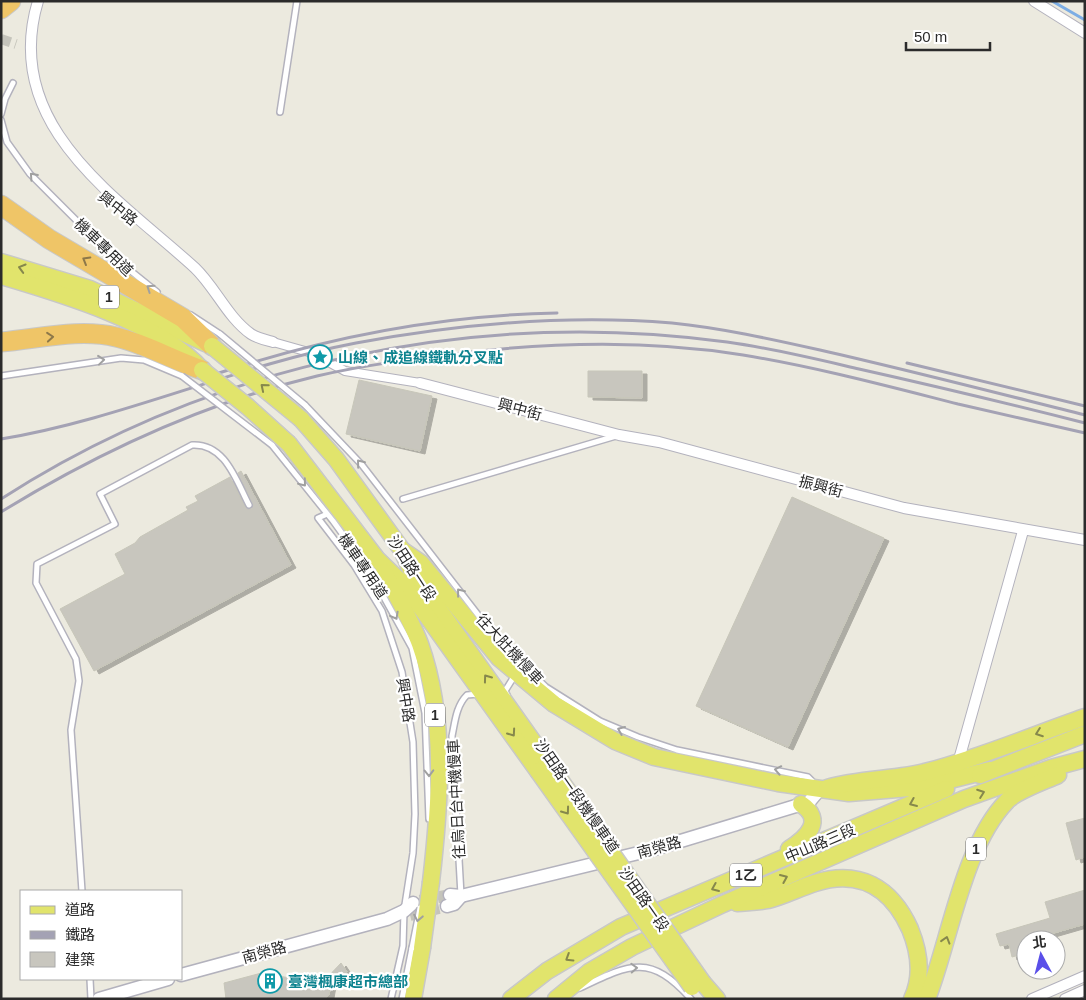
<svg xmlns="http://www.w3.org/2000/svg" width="1086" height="1000" viewBox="0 0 1086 1000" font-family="Helvetica,'Noto Sans TC',sans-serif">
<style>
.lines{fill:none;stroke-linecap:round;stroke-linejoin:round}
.stream{stroke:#7cade4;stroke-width:3}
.building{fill:#c8c6be;stroke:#c7c6b9;filter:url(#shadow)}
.minor-tunnel{stroke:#c5c4bb;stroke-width:10;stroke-dasharray:10 5;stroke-linecap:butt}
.tertiary-tunnel{stroke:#c5c4bb;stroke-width:12;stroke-dasharray:12 6;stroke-linecap:butt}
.service-casing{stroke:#b3b2bd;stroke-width:8}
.pedestrian-casing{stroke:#b3b2bd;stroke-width:10}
.minor-casing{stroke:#b3b2bd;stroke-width:12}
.tertiary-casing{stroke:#b3b2bd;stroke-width:15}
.primary-casing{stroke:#c8c8c8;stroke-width:19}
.motorway-casing{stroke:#c8c8c8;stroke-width:21}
.service{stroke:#fff;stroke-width:5}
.pedestrian{stroke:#fff;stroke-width:8}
.minor{stroke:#fff;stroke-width:10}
.tertiary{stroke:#fff;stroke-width:12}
.primary{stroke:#e1e46c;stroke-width:16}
.motorway{stroke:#efc567;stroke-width:19}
.rail{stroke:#a4a2b4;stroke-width:3}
.service-bridge-casing{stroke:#b3b2bd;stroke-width:8;stroke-linecap:butt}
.primary-bridge-casing{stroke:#c8c8c8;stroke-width:19;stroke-linecap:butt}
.service-bridge{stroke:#fff;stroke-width:5}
.primary-bridge{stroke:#e1e46c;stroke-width:16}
.oneway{stroke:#a0a0a0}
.oneway2{stroke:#8d7849}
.oneway3{stroke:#86884c}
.labels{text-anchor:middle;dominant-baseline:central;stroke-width:4.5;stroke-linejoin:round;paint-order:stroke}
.shield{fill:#fff;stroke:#6b6b6b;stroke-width:1}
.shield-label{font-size:14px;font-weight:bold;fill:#2b2b2b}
.street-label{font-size:15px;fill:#2b2b2b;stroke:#fff}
.culture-label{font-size:15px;font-weight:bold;fill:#0d838f;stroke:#fff;text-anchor:start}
</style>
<defs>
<filter id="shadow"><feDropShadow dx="5" dy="3" stdDeviation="0" flood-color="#0004"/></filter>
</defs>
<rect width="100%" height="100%" fill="#eceadf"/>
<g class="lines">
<path class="stream" d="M1052 1 1085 20"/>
</g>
<g class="building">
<path d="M588 371H642V398L588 397Z"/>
<path d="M359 380 432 396 420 451 346 434Z"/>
<path d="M241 471 291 565 94 671 60 609 125 574 115 554 135 543 140 537 188 510 186 507 198 501 195 496 230 477 245 507 251 509 253 504 238 473Z"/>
<path d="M792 497 884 538 788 747 696 706Z"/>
<path d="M1085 818V857L1076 860 1066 823Z"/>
<path d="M1085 890V924L1040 937 1041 940H1026V953L1012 957 1009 944 1000 946 996 934 1050 918 1045 902Z"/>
<path d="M341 963 347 972 331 984 329 995 325 999H226L224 983 269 971 274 978 278 976 322 983Z"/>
</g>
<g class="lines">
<path class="minor-tunnel" d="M1 39 16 44"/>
<g class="tertiary-tunnel">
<path d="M420 901 450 895"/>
<path d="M410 915 447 906"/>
</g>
<g class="service-casing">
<g id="service">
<path d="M280 112 297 1"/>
<path d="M1 114 5 99 13 83"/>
<path d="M1 120 7 142 30 174 111 255 157 292"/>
<path d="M191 315 220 334"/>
<path d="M1 376 121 358 144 360 182 376"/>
<path d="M305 405 362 465 496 638 546 687 600 721 638 737 677 750 808 777 815 784"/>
<path d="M272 445 333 521 370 572 412 648 425 713 429 819"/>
<path d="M403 499 616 436"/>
<path d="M325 515 318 518 354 565 382 611 402 672 413 742 415 814 413 853 404 911 403 946 391 999"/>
<path d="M507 695 505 691 515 675"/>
<path d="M82 891 71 730 79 681 76 659 36 583 37 564 115 524 100 494 192 445C225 443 236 480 249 505"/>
<path d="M461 895 452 736C455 722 456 706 467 695L479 694"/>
<path d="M90 979 91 999"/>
<path d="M580 988C630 964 650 953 691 999"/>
<path d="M402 999 412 948"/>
</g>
</g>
<g class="pedestrian-casing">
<path id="pedestrian" d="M273 342 312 353 345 371 420 383"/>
</g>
<g class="minor-casing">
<g id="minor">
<path d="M38 1C0 127 120 199 195 268 215 287 228 318 251 334 257 338 266 340 273 342"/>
<path d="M1034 1 1085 33"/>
<path d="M420 383 619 435 659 442 904 508 1085 540"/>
<path d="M958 763 1023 531"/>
<path d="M1032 999 1085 976"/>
<path d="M1065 999 1085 990"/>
</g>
</g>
<g class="tertiary-casing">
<g id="tertiary">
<path d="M450 895 461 896 651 850 809 802 820 789"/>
<path d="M447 906 454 904 461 896"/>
<path d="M181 975 387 919 404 911 413 903"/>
<path d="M99 999 168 979"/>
</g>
</g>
<g class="primary-casing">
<g id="primary">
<path d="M1 262 90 289 205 343"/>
<path d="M1 276C59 293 163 324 202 370"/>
<path d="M301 419 336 459 402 550 411 570 546 760"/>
<path d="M289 444 377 559 407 588 538 771"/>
<path d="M402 550 421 563 499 658 554 704 615 741 654 757 778 783 849 793 922 787 990 770"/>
<path d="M384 572C396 596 411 619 420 644 447 720 440 804 431 882"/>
<path d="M980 775 1085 734"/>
<path d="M827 788C861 778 897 780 929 771 982 757 1033 735 1085 717"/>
<path d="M789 849C807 838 825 820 801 804"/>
<path d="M737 903C747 902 758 902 768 900 784 896 799 888 815 883 859 869 891 887 910 929 919 951 923 976 912 999"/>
<path d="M703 983 717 999"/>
<path d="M413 999 422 948"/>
<path d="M511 999 547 971 621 927 946 789"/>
<path d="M556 999 589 972 632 947 723 904 964 799 1051 768 1085 759"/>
<path d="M927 999C950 940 963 846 1007 801 1016 791 1045 781 1058 775"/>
</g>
</g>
<g class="motorway-casing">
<g id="motorway">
<path d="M1 9 11 1"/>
<path d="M1 205 49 239 183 318 212 346"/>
<path d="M1 342C38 339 79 328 116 337 146 344 172 360 202 370"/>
</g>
</g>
<use href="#service" class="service"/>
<use href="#pedestrian" class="pedestrian"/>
<use href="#minor" class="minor"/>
<use href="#tertiary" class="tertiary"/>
<use href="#primary" class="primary"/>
<use href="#motorway" class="motorway"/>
<g class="rail">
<path d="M907 363 1085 406"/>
<path d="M219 373C328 337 442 315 557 313"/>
<path d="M1 439C122 419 235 366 356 343 459 324 566 314 672 323 721 328 771 339 820 350 908 370 997 393 1085 415"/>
<path d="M1 499C213 362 478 308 727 342 771 348 816 359 859 369 935 386 1010 404 1085 423"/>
<path d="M1 512C99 452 204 403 317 376 364 365 413 359 462 353 555 342 650 340 743 355 816 367 887 386 958 404 1000 414 1043 423 1085 433"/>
</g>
<g class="service-bridge-casing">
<g id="service-bridge">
<path d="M220 334 305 405"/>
<path d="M182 376 272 445"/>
<path d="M412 948 420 908"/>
</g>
</g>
<g class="primary-bridge-casing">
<g id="primary-bridge">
<path d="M212 346 301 419"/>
<path d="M202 370 248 407 289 444"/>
<path d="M546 760 703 983"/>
<path d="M538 771 692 987"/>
<path d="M422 948 431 882"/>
</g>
</g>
<use href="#service-bridge" class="service-bridge"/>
<use href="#primary-bridge" class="primary-bridge"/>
</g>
<defs><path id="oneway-chevron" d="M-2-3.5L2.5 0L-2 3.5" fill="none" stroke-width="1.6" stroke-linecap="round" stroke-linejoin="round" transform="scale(1.25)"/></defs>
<g class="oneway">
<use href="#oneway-chevron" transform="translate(33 176) rotate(-132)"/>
<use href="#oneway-chevron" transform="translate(150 288) rotate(-146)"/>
<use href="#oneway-chevron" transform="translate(101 360) rotate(-6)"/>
<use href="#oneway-chevron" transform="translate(360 463) rotate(-129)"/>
<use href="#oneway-chevron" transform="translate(303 483) rotate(51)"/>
<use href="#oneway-chevron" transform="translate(460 592) rotate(-128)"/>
<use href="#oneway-chevron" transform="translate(395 616) rotate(61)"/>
<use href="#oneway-chevron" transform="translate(621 730) rotate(-157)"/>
<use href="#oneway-chevron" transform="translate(778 770) rotate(-169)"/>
<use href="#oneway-chevron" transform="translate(429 773) rotate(89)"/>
<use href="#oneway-chevron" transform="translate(418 918) rotate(101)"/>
<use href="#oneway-chevron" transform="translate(634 968) rotate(-3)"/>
</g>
<g class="oneway2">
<use href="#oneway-chevron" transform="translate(86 260) rotate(-150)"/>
<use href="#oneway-chevron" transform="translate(50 337) rotate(-5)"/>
</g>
<g class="oneway3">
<use href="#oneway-chevron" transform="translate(22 268) rotate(-164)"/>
<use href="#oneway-chevron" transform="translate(264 387) rotate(-140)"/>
<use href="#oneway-chevron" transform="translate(487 678) rotate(-126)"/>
<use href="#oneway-chevron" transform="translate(512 733) rotate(55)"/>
<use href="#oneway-chevron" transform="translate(1039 733) rotate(160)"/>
<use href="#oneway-chevron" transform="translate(981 793) rotate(-20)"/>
<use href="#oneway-chevron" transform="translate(913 803) rotate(157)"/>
<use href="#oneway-chevron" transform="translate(566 811) rotate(54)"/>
<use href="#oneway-chevron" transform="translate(784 878) rotate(-23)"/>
<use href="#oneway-chevron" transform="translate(715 888) rotate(157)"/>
<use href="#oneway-chevron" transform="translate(946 940) rotate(-73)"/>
<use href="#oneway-chevron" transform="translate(569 958) rotate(148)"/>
</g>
<defs>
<g id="sight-ring" transform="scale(1.25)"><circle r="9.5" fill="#fff" stroke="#0f9aa8" stroke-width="1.5"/><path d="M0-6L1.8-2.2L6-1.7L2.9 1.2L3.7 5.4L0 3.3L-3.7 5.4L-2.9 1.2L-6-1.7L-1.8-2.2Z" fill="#0f9aa8"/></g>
<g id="building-ring" transform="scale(1.25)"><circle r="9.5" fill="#fff" stroke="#0f9aa8" stroke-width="1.5"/><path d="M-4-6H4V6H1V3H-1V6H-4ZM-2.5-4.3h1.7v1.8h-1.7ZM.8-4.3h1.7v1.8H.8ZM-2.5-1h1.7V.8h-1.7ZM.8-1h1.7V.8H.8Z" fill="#0f9aa8"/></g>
</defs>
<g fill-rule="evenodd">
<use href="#sight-ring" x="320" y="357"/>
<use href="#building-ring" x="270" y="981"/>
</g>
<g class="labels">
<g class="shield">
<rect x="99" y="285.5" width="20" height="23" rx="4"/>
<rect x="425" y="703.5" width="20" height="23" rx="4"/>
<rect x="966" y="837.5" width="20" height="23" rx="4"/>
<rect x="730" y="863.5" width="32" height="23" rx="4"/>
</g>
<g class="shield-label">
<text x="109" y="297">1</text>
<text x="435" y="715">1</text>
<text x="976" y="849">1</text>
<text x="746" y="875">1乙</text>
</g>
<g class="street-label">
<text transform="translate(118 208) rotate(38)">興中路</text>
<text transform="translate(104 247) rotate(44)">機車專用道</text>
<text transform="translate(520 409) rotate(15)">興中街</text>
<text transform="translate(821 486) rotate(15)">振興街</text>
<text transform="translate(363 566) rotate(56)">機車專用道</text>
<text transform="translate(412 568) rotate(57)">沙田路一段</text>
<text transform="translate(510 649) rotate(47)">往大肚機慢車</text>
<text transform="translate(406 700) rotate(81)">興中路</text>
<text transform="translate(577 796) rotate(55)">沙田路一段機慢車道</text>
<text transform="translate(456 799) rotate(-93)">往烏日台中機慢車</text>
<text transform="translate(820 843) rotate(-23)">中山路三段</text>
<text transform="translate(659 847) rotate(-15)">南榮路</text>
<text transform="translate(644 899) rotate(55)">沙田路一段</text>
<text transform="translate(264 952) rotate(-15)">南榮路</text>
</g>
<g class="culture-label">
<text x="338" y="357">山線、成追線鐵軌分叉點</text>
<text x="288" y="981">臺灣楓康超市總部</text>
</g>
</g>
<rect width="1086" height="1000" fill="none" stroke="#2b2b2b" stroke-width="5"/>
<rect x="20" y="890" width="162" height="90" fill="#ffffff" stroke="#aaaaaa"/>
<rect x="30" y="906" width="25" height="8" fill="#e1e46c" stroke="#aaaaaa"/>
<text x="65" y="915" font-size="15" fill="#2b2b2b">道路</text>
<rect x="30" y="931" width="25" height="8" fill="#a4a2b4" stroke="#aaaaaa"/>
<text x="65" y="940" font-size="15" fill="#2b2b2b">鐵路</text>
<rect x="30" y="952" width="25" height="15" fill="#c8c6be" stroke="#aaaaaa"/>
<text x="65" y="965" font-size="15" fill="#2b2b2b">建築</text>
<g transform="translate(1041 955) rotate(353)"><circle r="24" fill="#ffffff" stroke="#aaaaaa"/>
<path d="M0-4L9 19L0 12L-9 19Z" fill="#5a4fe9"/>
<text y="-8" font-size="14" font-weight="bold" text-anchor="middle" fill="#2b2b2b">北</text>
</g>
<path d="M906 42v8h84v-8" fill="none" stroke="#2b2b2b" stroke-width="2.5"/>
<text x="914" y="42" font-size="15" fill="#2b2b2b" stroke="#ffffff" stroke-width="4" paint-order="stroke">50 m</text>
</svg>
